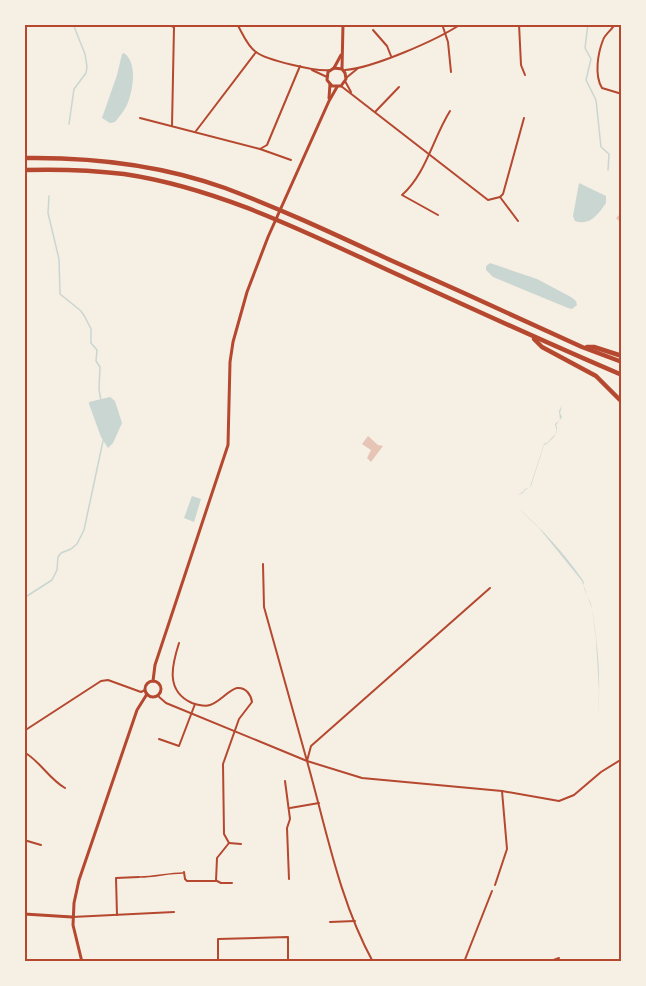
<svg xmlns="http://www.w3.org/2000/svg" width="646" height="986" viewBox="0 0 646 986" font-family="'Noto Sans',sans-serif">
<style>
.water{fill:#c9d6d2}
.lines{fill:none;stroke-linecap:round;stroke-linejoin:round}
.stream{stroke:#c9d6d2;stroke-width:1.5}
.building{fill:#e6c5b7}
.pedestrian{stroke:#b5482f;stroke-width:1.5}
.minor{stroke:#b5482f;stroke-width:2}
.tertiary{stroke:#b5482f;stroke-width:3}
.secondary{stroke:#b5482f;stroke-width:3}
.motorway{stroke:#b5482f;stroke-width:4.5}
.neatline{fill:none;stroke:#b5482f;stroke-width:2}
</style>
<rect width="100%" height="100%" fill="#f6efe4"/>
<g class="water">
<path d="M124 53C138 63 133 91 127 105 124 111 119 117 115 122L110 123 102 118 117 75 122 54Z"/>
<path d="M579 183 606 196V203C598 214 591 226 575 221L573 216Z"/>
<path d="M490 263 537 279 571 297 576 301 577 305 572 309 568 308 493 277 486 270V266Z"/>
<path d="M110 397 115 401 122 423 113 443 108 448 101 437 89 404V402Z"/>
<path d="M562 405 560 413 562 417 556 425C560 431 551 442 544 445L531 486 525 490 523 493 517 495V507C541 528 564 553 582 579 585 583 583 583 584 588 586 595 591 601 592 609 598 644 601 680 598 715L599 691 596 639 592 609 582 581 539 528 517 507V495L523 492 525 489 530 487 544 444 548 442 557 432 555 424 560 420 559 411Z"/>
<path d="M192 496 201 499 194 522 184 518Z"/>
</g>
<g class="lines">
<g class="stream">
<path d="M588 24 585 48 591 59 586 80 596 100 601 147 609 154 608 170"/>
<path d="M69 124 74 89 86 73 87 67 85 54 73 24"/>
<path d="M49 196 48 213 59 259 60 294 81 311 85 317 91 329V343L97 350 96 361 100 367 99 389 101 401"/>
<path d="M24 598 52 580 57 570 58 557 61 553 71 549 77 544 84 530 103 441"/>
</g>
</g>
<g class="building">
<path d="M622 212V224L616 218Z"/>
<path d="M368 436 378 445 383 446 371 462 367 458 371 450 362 444Z"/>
</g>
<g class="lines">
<path class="pedestrian" d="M140 877C155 877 168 873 183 873"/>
<g class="minor">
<path d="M166 24 174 27"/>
<path d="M237 24C242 32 247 46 256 52 266 60 317 72 330 70"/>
<path d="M442 24 448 42 451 72"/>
<path d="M519 24 521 65 525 75"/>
<path d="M615 24C612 30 605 34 603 40 598 53 594 75 602 88L622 94"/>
<path d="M373 30 387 46 391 56"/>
<path d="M312 70 327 77"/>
<path d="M345 70C373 68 437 40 461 24"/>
<path d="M346 78 357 69"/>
<path d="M345 81 351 92"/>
<path d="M341 86 488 200 500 197 503 194 524 118"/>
<path d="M375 112 399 87"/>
<path d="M140 118 260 149 267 145 300 66"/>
<path d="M172 126 174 27"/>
<path d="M196 131 256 52"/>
<path d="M260 149 291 160"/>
<path d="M500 197 518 221"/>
<path d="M438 215 402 195C426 174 433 138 450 111"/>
<path d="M263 564 264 607 307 761"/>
<path d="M179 643C172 665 165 691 192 703 198 705 204 707 210 705 220 702 228 690 237 688 246 687 251 695 252 702L239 719 223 764 224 834 229 843"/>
<path d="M158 696 166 703 307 761 362 778 502 791 559 801 574 795 601 772 622 759"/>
<path d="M24 731 101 681 108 680 141 692 145 690"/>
<path d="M159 739 179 746 195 704"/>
<path d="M24 752C40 761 49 779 65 788"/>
<path d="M285 781 290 819 287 828 289 879"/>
<path d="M290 808 319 803"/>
<path d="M24 840 41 845"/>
<path d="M229 843 241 844"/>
<path d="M184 872 185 879 187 881H216L217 858 229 843"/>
<path d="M217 881 221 883H232"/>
<path d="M495 885 507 849 502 791"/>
<path d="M117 915 116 878 139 877"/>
<path d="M72 917 174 912"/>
<path d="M330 922 355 921"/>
<path d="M218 962V939L288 937V962"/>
<path d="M373 962C339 900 326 828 307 761L311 746 490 588"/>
<path d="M464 962 492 891"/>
<path d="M548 962 559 958"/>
</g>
<path class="tertiary" d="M24 914 72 917"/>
<g class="secondary">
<path d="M334 68 341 55"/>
<path d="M342 69 334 68 328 72 327 80 332 86H341L346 79 345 73 342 69 343 24"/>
<path d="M329 98 330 84"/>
<circle cx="153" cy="689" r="8"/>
<path d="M153 681 155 665 228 445 230 362 233 342 247 292 268 237 329 101 337 87"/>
<path d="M82 962 73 925 74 903 79 880 137 710 147 694"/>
</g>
<g class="motorway">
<path d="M24 158C91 157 161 165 225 188 281 209 334 234 388 259 453 288 517 317 582 347L622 362"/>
<path d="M24 170C57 169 91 170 124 174 224 189 315 237 405 278 477 311 549 344 622 375"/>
<path d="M534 339 542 347 596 376 622 402"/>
<path d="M587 347H594L622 356"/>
</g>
</g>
<rect width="646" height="986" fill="none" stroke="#f6efe4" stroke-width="51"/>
<rect x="26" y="26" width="594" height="934" class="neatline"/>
</svg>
